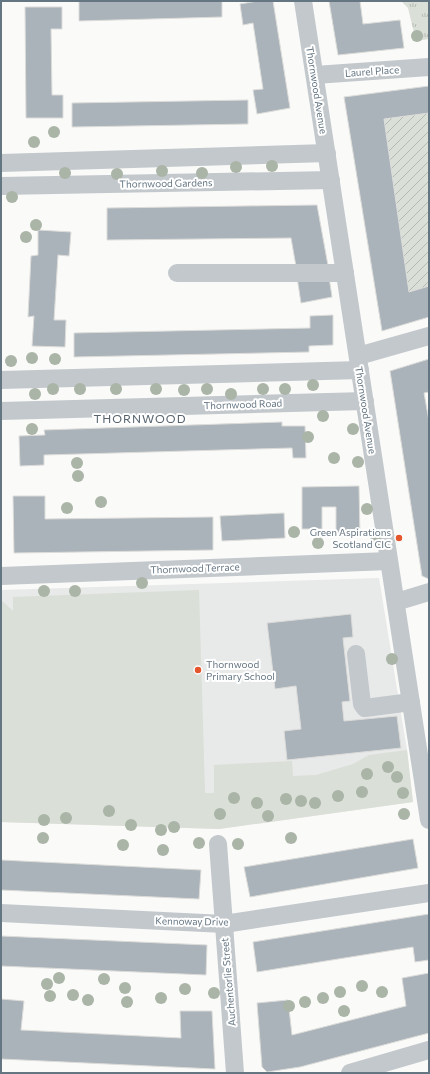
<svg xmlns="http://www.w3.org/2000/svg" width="430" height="1074" viewBox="0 0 430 1074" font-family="Commissioner,sans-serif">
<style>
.built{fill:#e8e9e9}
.grass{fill:#dadfd7}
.park{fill:url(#park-tufts)}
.garden{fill:url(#garden-furrows)}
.building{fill:#aab3b9;stroke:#dcdcda}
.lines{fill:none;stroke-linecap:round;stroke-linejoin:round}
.minor{stroke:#c3c8cc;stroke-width:18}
.tree{fill:#aab4a7}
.poi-dot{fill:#e4572e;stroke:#fff;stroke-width:1.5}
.labels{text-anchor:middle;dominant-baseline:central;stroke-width:4;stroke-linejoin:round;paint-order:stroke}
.street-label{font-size:10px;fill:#657683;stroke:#fff}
.poi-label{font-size:10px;fill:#657683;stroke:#fff;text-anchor:end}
.quarter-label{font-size:12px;letter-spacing:1px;fill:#57646e;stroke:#fff}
</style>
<defs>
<pattern id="park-tufts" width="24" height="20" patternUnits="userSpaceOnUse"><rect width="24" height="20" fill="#dadfd7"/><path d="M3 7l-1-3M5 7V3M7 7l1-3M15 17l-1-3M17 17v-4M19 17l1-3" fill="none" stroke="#b4b9b4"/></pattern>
<pattern id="garden-furrows" width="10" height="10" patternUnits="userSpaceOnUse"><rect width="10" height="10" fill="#dadfd7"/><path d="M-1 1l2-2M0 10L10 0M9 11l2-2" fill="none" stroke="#b4b9b4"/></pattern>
</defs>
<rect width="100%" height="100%" fill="#fafaf8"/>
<path class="built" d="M379 578 407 750 413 802 219 829 1 822V590Z"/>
<path class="grass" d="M199 590 205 793H214V765L292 761 293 776 316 775 353 764 369 755 407 750 413 802 219 829 1 822V600L13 611V597Z"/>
<path class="park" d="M401 1H429V39L416 41 408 8Z"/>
<path class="garden" d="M429 113V286L409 292 384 119Z"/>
<g class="building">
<path d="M79 1H222V17L79 21Z"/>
<path d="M258 1H273L290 108 257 114 253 90 263 89 253 23 243 25 240 4Z"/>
<path d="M329 1H360L363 24 400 20 404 48 338 55Z"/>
<path d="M25 7H62V29H51L52 95H63V118H26Z"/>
<path d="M429 86V113L384 119 409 292 429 286V317L382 331 344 97Z"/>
<path d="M248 100V124L72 127V103Z"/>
<path d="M317 205 329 271 297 272 291 238 107 240V208Z"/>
<path d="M38 230 71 232 69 256 58 255 54 320H66L65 347 32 346 34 316 28 317 31 256 38 255Z"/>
<path d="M297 277H329L332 297 301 303Z"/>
<path d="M333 315V345L309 346V352L74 357V333L310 328V316Z"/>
<path d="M429 359V392L424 393 429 421V579L422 576 390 371Z"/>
<path d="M282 422V426H305L306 458H293L292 448 44 455V465L20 466 19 436 45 435 44 430Z"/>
<path d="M359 486 360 536H336V507H322V529H302V487Z"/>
<path d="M13 496H45V519L213 517V550L14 553Z"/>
<path d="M284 513 285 538 222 541 220 516Z"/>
<path d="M351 614 353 637 343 638 350 701 342 702 344 721 397 716 401 748 287 760 284 731 301 729 296 686 275 689 267 623Z"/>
<path d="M413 839 418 868 250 897 244 867Z"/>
<path d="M1 860 201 870 199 899 1 890Z"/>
<path d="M429 914V960L415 962 413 947 257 972 253 942Z"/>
<path d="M1 936 207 945 206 975 1 966Z"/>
<path d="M429 973V1033L300 1067 267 1072 262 1067 257 1003 288 1000 292 1035 406 1006 402 978Z"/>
<path d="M1 999 24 1001 21 1030 181 1038 180 1011H212L215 1069 1 1059Z"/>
</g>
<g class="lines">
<g class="minor">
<path d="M303 1 429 820"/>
<path d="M315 75 429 67"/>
<path d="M1 163 327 153"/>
<path d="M1 186 331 180"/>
<path d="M177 273H345"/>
<path d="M358 356 429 336"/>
<path d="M1 380 360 370"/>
<path d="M1 411 365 401"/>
<path d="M1 576 389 561"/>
<path d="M396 602 429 592"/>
<path d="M356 654 362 704 365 708 411 702"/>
<path d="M218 844 235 1073"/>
<path d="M1 913 224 924 429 893"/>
<path d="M350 1073 429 1050"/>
</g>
</g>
<g class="tree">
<circle cx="417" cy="36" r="6"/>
<circle cx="54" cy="132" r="6"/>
<circle cx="34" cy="142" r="6"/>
<circle cx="272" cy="166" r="6"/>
<circle cx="236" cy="167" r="6"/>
<circle cx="162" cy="171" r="6"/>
<circle cx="65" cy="173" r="6"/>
<circle cx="202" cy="173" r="6"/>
<circle cx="117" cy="174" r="6"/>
<circle cx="12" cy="197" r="6"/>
<circle cx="36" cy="225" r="6"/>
<circle cx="26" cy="237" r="6"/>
<circle cx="32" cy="358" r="6"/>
<circle cx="55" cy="359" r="6"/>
<circle cx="11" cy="361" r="6"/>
<circle cx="313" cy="385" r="6"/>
<circle cx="53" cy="389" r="6"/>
<circle cx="80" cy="389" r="6"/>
<circle cx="116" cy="389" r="6"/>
<circle cx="156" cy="389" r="6"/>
<circle cx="207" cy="389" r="6"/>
<circle cx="263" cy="389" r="6"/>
<circle cx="285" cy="389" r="6"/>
<circle cx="184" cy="390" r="6"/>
<circle cx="35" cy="394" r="6"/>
<circle cx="231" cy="394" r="6"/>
<circle cx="323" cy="416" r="6"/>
<circle cx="32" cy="429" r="6"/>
<circle cx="353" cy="429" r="6"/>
<circle cx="308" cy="437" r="6"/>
<circle cx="334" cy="458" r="6"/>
<circle cx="358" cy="462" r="6"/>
<circle cx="77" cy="463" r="6"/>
<circle cx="78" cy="476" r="6"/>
<circle cx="101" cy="502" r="6"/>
<circle cx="67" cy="508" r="6"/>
<circle cx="367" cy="509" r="6"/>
<circle cx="294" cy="532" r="6"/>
<circle cx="376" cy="541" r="6"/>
<circle cx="318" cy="543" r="6"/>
<circle cx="142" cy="583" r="6"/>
<circle cx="44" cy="591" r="6"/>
<circle cx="75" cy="591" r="6"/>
<circle cx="392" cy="659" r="6"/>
<circle cx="388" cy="767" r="6"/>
<circle cx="367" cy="774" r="6"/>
<circle cx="397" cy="777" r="6"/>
<circle cx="362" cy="792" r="6"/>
<circle cx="403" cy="793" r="6"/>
<circle cx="338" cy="796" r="6"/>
<circle cx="234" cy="798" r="6"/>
<circle cx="286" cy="799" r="6"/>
<circle cx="301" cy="801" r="6"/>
<circle cx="257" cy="803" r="6"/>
<circle cx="315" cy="803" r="6"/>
<circle cx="109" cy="811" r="6"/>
<circle cx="220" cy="814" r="6"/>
<circle cx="404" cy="814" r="6"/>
<circle cx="268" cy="816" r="6"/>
<circle cx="66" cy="818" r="6"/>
<circle cx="44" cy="820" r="6"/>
<circle cx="131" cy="825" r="6"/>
<circle cx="174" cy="827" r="6"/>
<circle cx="161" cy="830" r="6"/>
<circle cx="43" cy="838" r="6"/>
<circle cx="291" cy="838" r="6"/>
<circle cx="199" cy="843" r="6"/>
<circle cx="238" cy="844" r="6"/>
<circle cx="123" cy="845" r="6"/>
<circle cx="163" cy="850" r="6"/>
<circle cx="59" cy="978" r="6"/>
<circle cx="104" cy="979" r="6"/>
<circle cx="47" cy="984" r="6"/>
<circle cx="362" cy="986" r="6"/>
<circle cx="125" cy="988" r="6"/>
<circle cx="185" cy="989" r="6"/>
<circle cx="340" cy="992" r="6"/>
<circle cx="382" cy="992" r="6"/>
<circle cx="214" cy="993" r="6"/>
<circle cx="73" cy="995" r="6"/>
<circle cx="50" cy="996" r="6"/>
<circle cx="161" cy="998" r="6"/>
<circle cx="323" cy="998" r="6"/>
<circle cx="88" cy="1000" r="6"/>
<circle cx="127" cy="1002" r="6"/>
<circle cx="305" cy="1002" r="6"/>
<circle cx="289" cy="1006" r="6"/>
<circle cx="344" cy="1011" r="6"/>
</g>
<g class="poi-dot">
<circle cx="399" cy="538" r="4"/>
<circle cx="198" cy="670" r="4"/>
</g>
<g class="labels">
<g class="street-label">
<text transform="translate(372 71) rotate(-4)">Laurel Place</text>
<text transform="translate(317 90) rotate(81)">Thornwood Avenue</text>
<text transform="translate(166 183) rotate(-1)">Thornwood Gardens</text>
<text transform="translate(243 404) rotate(-2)">Thornwood Road</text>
<text transform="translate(366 410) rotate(81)">Thornwood Avenue</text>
<text transform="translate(195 568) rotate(-2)">Thornwood Terrace</text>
<text transform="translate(192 921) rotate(1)">Kennoway Drive</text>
<text transform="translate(228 982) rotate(-95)">Auchentorlie Street</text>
</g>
<g class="poi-label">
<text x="391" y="532">Green Aspirations<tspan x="391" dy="12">Scotland CIC</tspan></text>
<text x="206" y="664" text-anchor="start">Thornwood<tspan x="206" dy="12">Primary School</tspan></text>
</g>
<g class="quarter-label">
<text x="140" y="418">THORNWOOD</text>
</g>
</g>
<rect width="430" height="1074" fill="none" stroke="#657683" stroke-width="4"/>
</svg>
